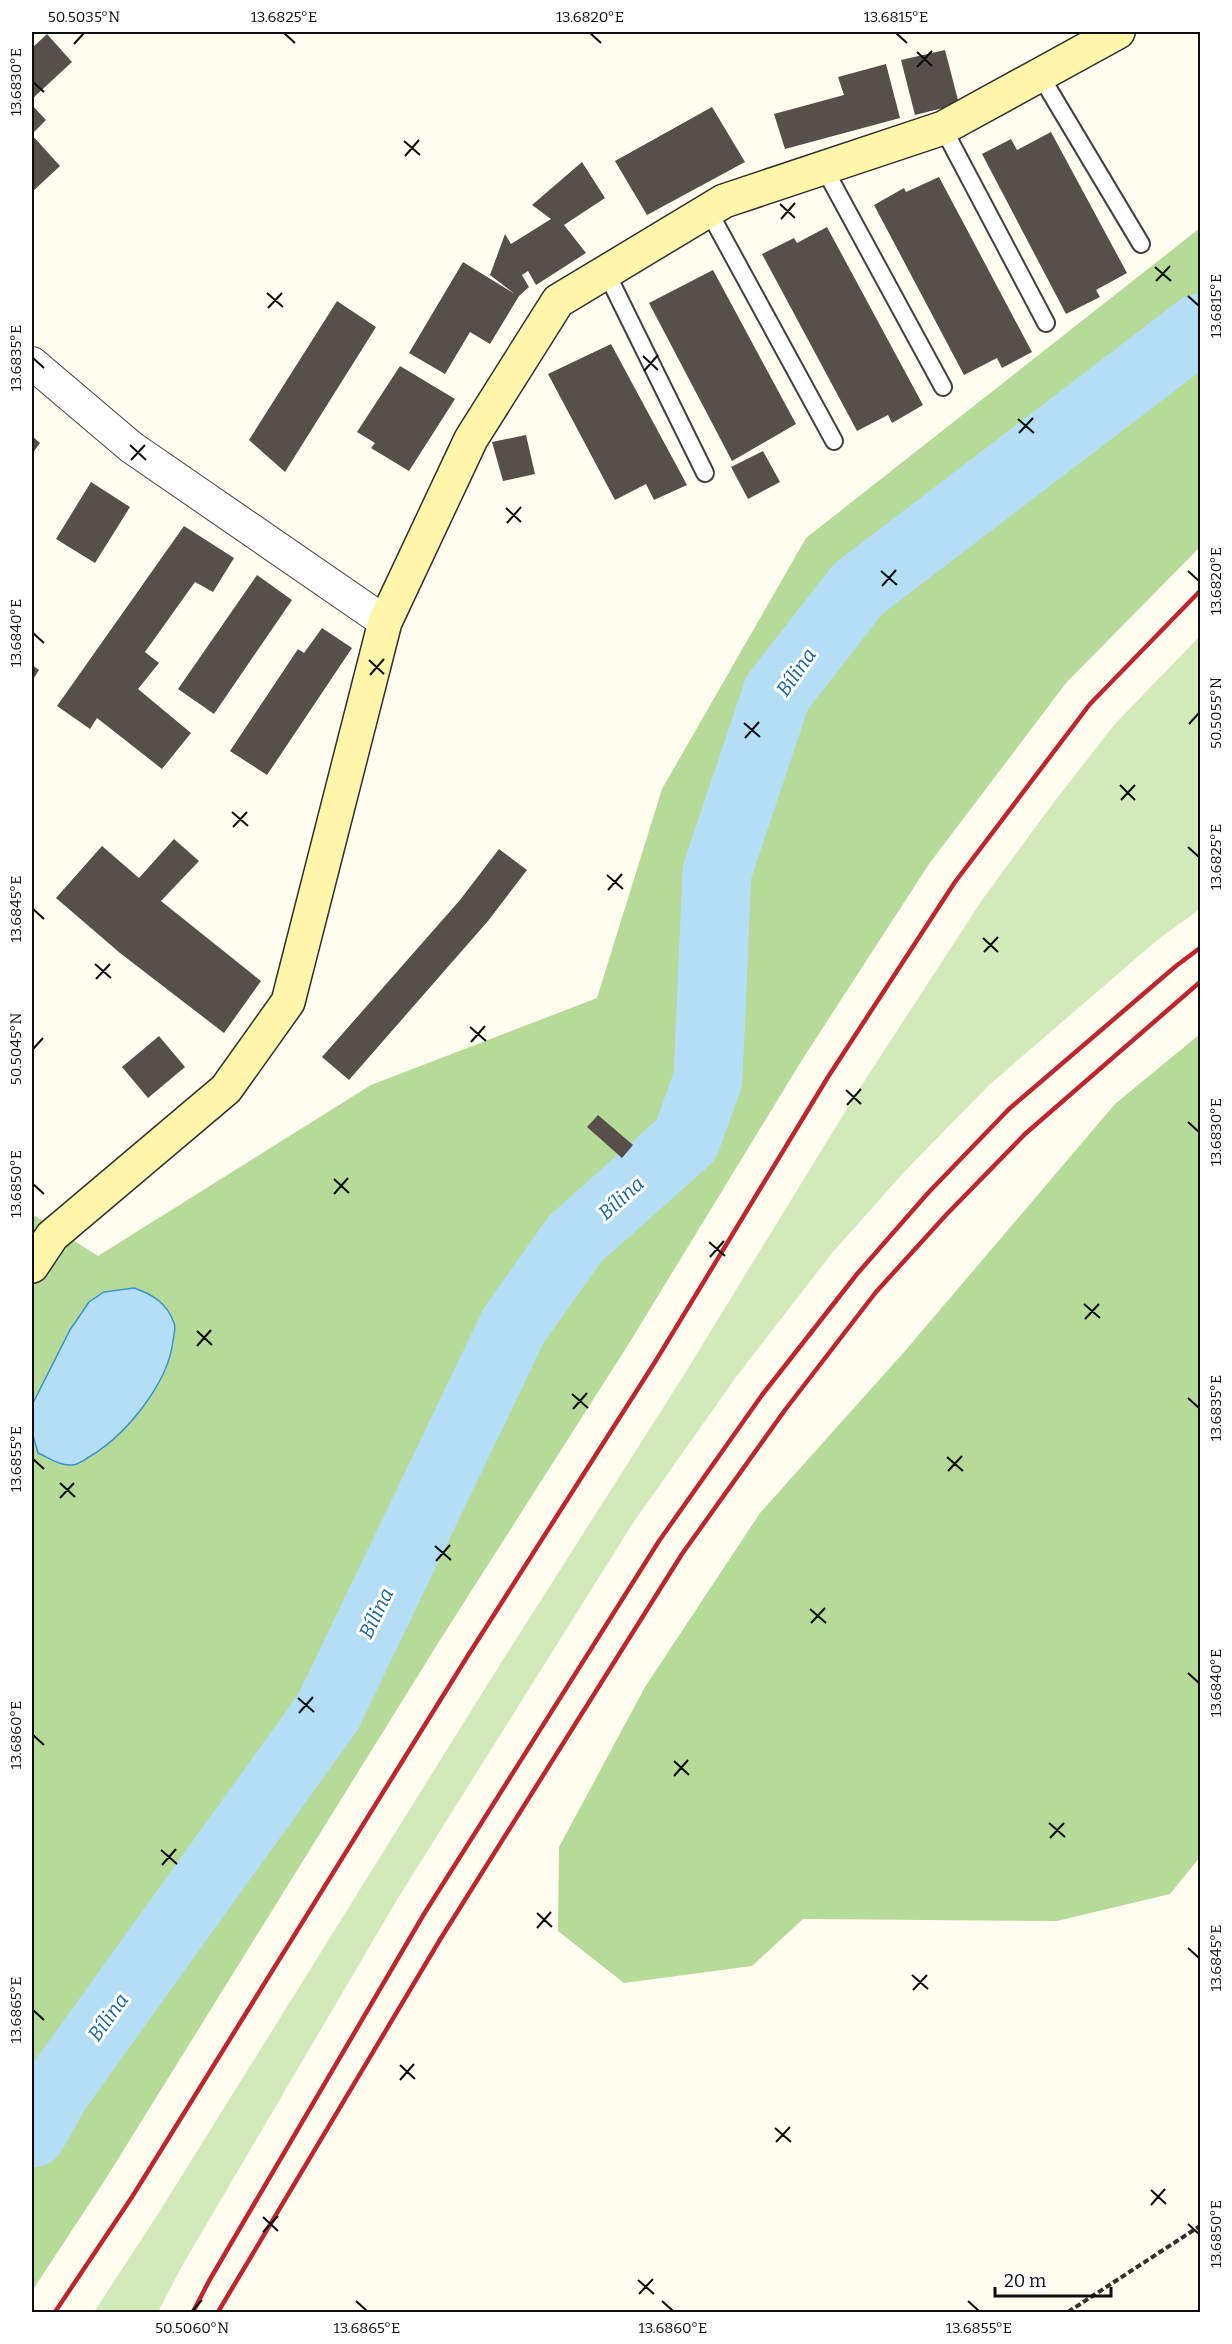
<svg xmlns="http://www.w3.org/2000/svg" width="1232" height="2344" viewBox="0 0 1232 2344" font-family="Bitter,serif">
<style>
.green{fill:#d2eab9}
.forest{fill:#b6da98}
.water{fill:#b4def6;stroke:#3b93ce;stroke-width:1.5}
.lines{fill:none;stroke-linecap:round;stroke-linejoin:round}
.river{stroke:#b4def6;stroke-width:69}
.building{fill:#574f4a}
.lane-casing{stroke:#414141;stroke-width:20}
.street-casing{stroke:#414141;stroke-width:34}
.secondary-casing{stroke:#303030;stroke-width:36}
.path{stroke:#303030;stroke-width:4;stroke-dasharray:6 3;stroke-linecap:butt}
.lane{stroke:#fff;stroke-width:16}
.street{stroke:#fff;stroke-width:32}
.secondary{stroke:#fff5ab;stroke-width:33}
.rail{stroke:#bf252d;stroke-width:4.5}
.ticks{fill:none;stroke:#0e0e0e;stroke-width:2}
.labels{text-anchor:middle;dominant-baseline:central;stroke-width:6;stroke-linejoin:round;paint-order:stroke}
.water-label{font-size:20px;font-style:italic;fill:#1765a1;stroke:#fff}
.neatline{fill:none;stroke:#0e0e0e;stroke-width:2}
.ticks-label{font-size:15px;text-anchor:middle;fill:#0e0e0e}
</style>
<rect width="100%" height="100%" fill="#fffcf0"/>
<path class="green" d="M1200 636V909L1156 941 988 1086 905 1171 832 1253 736 1377 633 1523 398 1898 182 2266 158 2312H94L158 2214 494 1674 682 1378 856 1094 982 900 1051 806 1114 725Z"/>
<g class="forest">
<path d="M1200 228V547L1066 683 929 864 802 1060 628 1345 440 1640 105 2180 32 2291V1432L38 1453 103 1449 144 1406 159 1383 134 1288 104 1292 70 1330 32 1405V1214L98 1256 371 1085 597 998 662 789 806 538Z"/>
<path d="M1200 1034V1857L1170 1894 1057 1921 803 1919 752 1966 624 1983 558 1931 559 1847 645 1687 760 1513 905 1351 1115 1104Z"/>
</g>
<path class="water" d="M134 1288C152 1294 167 1303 174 1323 176 1328 174 1335 173 1341 168 1384 125 1436 89 1457 84 1460 78 1465 72 1465 60 1466 49 1458 38 1453L32 1432V1405L70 1330 89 1302 104 1292Z"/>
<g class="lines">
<path class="river" d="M32 2133 57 2089 328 1712 514 1325 575 1239 686 1140 708 1079 717 872 777 693 858 589 1200 328"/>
</g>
<g class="building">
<path d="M47 34 72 62 32 99V48Z"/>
<path d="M945 50 959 104 915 115 901 60Z"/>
<path d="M886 64 900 118 785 149 774 114 844 95 838 77Z"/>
<path d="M32 105 46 120 32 134Z"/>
<path d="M712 107 745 162 647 215 615 161Z"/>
<path d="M1051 132 1127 273 1096 290 1100 297 1066 314 982 154 1011 139 1017 150Z"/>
<path d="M32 135 60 166 32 192Z"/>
<path d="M582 162 605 198 564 225 586 253 536 285 528 271 522 275 529 287 519 296 490 344 470 332 445 374 409 353 463 262 515 294 490 275 505 234 511 244 551 219 532 205Z"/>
<path d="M939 177 1032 352 1002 368 997 358 964 375 874 205 904 188 906 192Z"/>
<path d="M827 227 923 405 892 423 888 415 857 431 762 254 794 238 797 243Z"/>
<path d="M713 270 796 424 732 461 649 303Z"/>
<path d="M337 301 376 327 285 472 249 440Z"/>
<path d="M611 344 687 485 654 500 646 484 615 500 548 374Z"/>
<path d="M400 366 455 399 409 471 371 448 375 443 357 432Z"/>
<path d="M526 435 535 474 503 481 492 442Z"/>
<path d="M32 436 40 443 32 454Z"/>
<path d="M763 451 780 482 748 499 731 467Z"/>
<path d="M91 482 130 507 95 563 56 539Z"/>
<path d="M184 526 234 558 213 592 195 582 145 652 159 663 138 689 191 733 162 769 97 718 90 729 57 706Z"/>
<path d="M257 575 292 600 214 714 178 689Z"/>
<path d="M322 628 352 648 267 775 230 751 298 649 304 653Z"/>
<path d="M32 665 39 670 32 681Z"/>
<path d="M174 839 199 861 161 901 261 981 224 1033 120 953 56 898 102 846 139 878Z"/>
<path d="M499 849 527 870 488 921 349 1080 322 1057 460 900Z"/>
<path d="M159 1036 185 1067 148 1098 122 1067Z"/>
<path d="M598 1115 633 1145 622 1158 587 1127Z"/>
</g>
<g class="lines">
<g class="lane-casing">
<g id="lane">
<path d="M1040 75 1141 244"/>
<path d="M943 128 1046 323"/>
<path d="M824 168 943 387"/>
<path d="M708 210 834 441"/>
<path d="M606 272 705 473"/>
</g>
</g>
<g class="street-casing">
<path id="street" d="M32 363 131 447 385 622"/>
</g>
<g class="secondary-casing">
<path id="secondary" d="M32 1266 52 1236 226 1089 288 1002 385 622 471 439 558 301 724 201 943 128 1118 32"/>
</g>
<path class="path" d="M1068 2312 1200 2226"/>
<use href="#lane" class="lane"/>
<use href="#street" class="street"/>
<use href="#secondary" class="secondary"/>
<g class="rail">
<path d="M55 2312 132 2197 467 1657 655 1362 828 1077 955 882 1090 704 1200 591"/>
<path d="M193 2312 209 2281 424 1914 659 1541 762 1395 857 1274 928 1193 1009 1109 1176 966 1200 948"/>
<path d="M218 2312 441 1938 682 1554 785 1410 876 1292 946 1215 1025 1134 1200 982"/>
</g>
</g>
<path class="ticks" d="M284 33 295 43M590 33 601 43M896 33 907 43M74 44 84 33M917 52 932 66M917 67 932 51M33 82 44 92M404 141 420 155M405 156 419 140M780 204 795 218M781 219 795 203M1155 267 1171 281M1156 281 1170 266M267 293 283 307M1188 296 1199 306M268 308 282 293M643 356 658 370M33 358 44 368M644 371 658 355M1018 419 1034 433M1019 433 1033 418M130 445 146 460M131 460 145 445M506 508 521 522M507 523 521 507M881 571 897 585M1188 571 1199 581M882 586 896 570M33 633 44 643M369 660 384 674M370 675 384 659M744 723 760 737M1189 724 1199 713M745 738 759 722M1120 785 1135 800M1121 800 1135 785M232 812 248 826M233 827 247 812M1188 847 1199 857M607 875 623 889M608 890 622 874M33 909 44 919M983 938 998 952M984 952 998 937M95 964 111 978M96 979 110 964M470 1027 486 1041M471 1042 485 1026M33 1049 43 1038M846 1090 861 1104M847 1105 861 1089M1188 1122 1199 1132M334 1179 349 1193M33 1184 44 1194M334 1194 348 1178M709 1242 725 1256M710 1257 724 1241M1084 1304 1100 1318M1085 1319 1099 1304M197 1331 212 1345M197 1346 211 1330M572 1394 588 1408M1188 1398 1199 1408M573 1409 587 1393M947 1457 963 1471M33 1459 44 1469M948 1471 962 1456M60 1483 75 1497M60 1498 74 1483M435 1546 451 1560M436 1561 450 1545M810 1609 826 1623M811 1623 825 1608M1188 1673 1199 1683M298 1698 314 1712M299 1713 313 1697M33 1735 44 1745M674 1761 689 1775M674 1776 688 1760M1049 1823 1065 1837M1050 1838 1064 1823M161 1850 177 1864M162 1865 176 1849M537 1913 552 1927M537 1928 551 1912M1188 1948 1199 1958M912 1975 928 1989M913 1990 927 1975M33 2010 44 2020M400 2065 415 2079M400 2080 414 2064M775 2128 791 2142M776 2142 790 2127M1151 2190 1166 2204M1151 2205 1165 2189M263 2217 278 2231M1188 2224 1199 2234M263 2232 278 2216M638 2280 654 2294M639 2294 653 2279M356 2301 367 2311M662 2301 673 2311M968 2301 979 2311M192 2311 202 2300"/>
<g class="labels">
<g class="water-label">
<text transform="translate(796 672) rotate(-55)">Bílina</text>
<text transform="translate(621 1198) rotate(-42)">Bílina</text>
<text transform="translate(376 1613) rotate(-64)">Bílina</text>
<text transform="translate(108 2017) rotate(-54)">Bílina</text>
</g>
</g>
<rect width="1232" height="2344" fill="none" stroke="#ffffff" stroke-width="66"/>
<path d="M995 2287v9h116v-9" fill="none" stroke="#0e0e0e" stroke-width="3"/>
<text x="1004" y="2287" font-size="18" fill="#0e0e0e" stroke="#ffffff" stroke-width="4.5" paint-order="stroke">20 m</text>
<rect x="33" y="33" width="1166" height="2278" class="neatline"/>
<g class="ticks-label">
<text x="84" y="22">50.5035°N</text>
<text x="284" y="22">13.6825°E</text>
<text x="590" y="22">13.6820°E</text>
<text x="896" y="22">13.6815°E</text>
<text transform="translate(16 82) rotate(-90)" y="5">13.6830°E</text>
<text transform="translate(1216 306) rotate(-90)" y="5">13.6815°E</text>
<text transform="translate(16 358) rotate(-90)" y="5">13.6835°E</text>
<text transform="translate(1216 581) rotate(-90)" y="5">13.6820°E</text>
<text transform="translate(16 633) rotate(-90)" y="5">13.6840°E</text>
<text transform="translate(1216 713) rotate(-90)" y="5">50.5055°N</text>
<text transform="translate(1216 857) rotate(-90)" y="5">13.6825°E</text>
<text transform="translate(16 909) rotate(-90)" y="5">13.6845°E</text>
<text transform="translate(16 1049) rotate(-90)" y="5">50.5045°N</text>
<text transform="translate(1216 1132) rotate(-90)" y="5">13.6830°E</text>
<text transform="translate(16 1184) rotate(-90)" y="5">13.6850°E</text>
<text transform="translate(1216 1408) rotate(-90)" y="5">13.6835°E</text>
<text transform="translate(16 1459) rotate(-90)" y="5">13.6855°E</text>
<text transform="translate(1216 1683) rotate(-90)" y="5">13.6840°E</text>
<text transform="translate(16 1735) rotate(-90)" y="5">13.6860°E</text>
<text transform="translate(1216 1958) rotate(-90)" y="5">13.6845°E</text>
<text transform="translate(16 2010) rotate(-90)" y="5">13.6865°E</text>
<text transform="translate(1216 2234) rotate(-90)" y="5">13.6850°E</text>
<text x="192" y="2333">50.5060°N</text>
<text x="367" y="2333">13.6865°E</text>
<text x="673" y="2333">13.6860°E</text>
<text x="979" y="2333">13.6855°E</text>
</g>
</svg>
